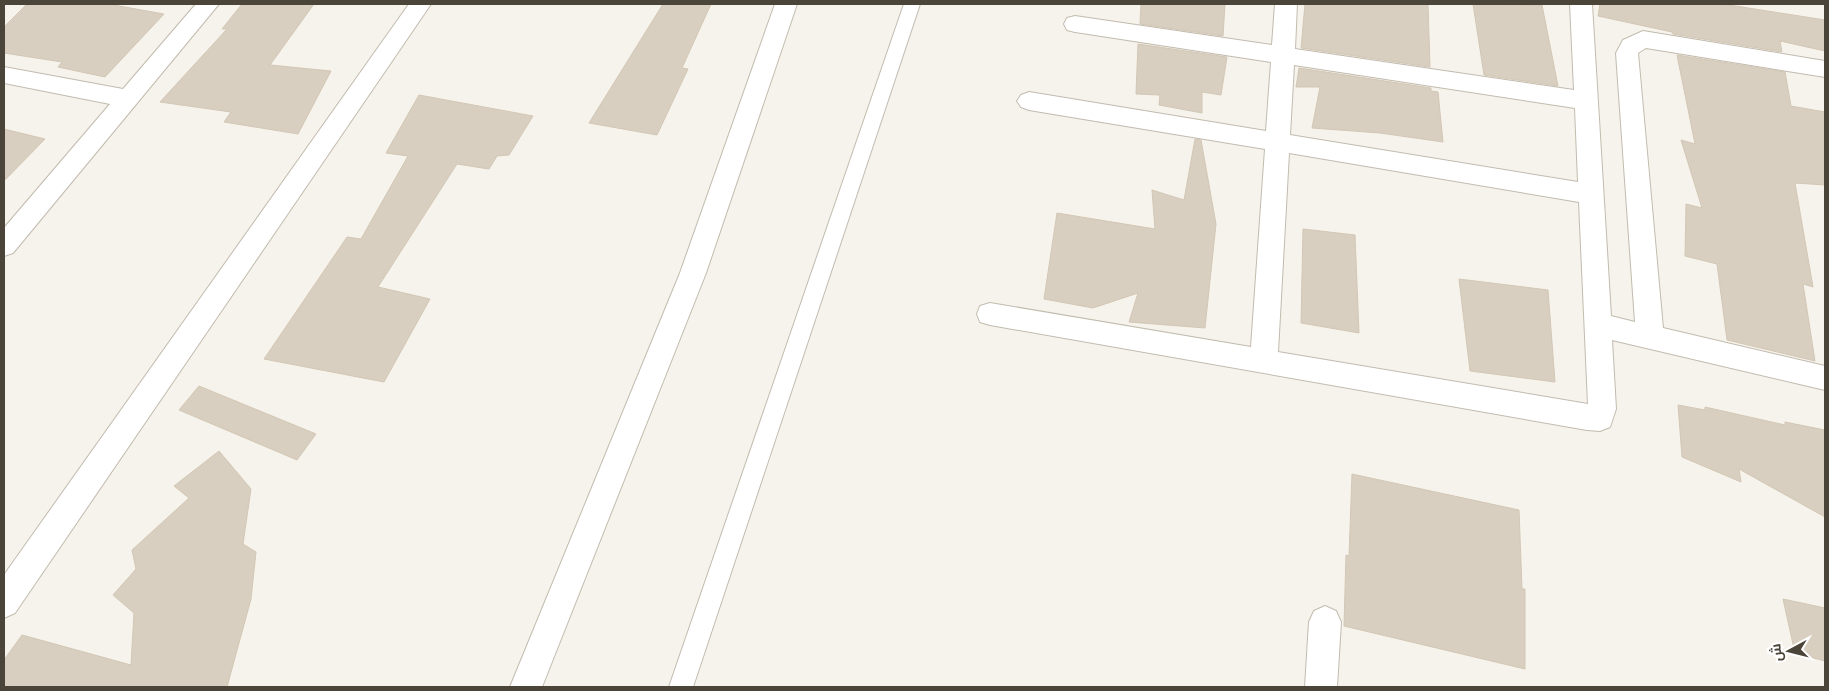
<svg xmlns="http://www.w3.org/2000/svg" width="1829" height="691" viewBox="0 0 1829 691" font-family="'Open Sans',Cairo,sans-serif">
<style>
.building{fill:#d8cfc1;stroke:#d3c7b4}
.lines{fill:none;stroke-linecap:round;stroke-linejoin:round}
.service-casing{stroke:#c2bbae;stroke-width:2}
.minor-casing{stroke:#c2bbae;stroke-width:2}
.service{fill:#fff;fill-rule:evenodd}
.minor{fill:#fff;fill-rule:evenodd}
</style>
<rect width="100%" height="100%" fill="#f6f3ec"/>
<g class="building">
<path d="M27 4H108L164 14 105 77 58 67 62 62 4 53V27Z"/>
<path d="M242 4H314L270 65 331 71 298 134 224 122 231 112 160 102 227 29H222Z"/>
<path d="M663 4H711L682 68 688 69 657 135 589 123Z"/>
<path d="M1141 4H1225L1223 36 1140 24Z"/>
<path d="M1305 4H1428L1430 67 1301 48Z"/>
<path d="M1473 4 1542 5 1558 86 1484 75Z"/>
<path d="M1600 4H1723L1825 20V51L1780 41 1782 52 1673 34 1672 32 1598 16Z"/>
<path d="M1138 44 1227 57 1221 95 1202 92V113L1159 105 1160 95 1136 94Z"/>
<path d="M1677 55 1785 72 1791 106 1825 112V185L1795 183 1813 287 1803 284 1815 361 1727 340 1717 264 1685 256 1686 204 1702 208 1681 140 1695 144Z"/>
<path d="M1299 68 1431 88V91L1438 92 1443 142 1380 133 1312 128 1320 87H1296Z"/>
<path d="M419 95 533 116 509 155 497 156 489 169 457 164 378 287 430 299 384 382 264 359 347 237 361 239 408 156 386 153Z"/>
<path d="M4 129 45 139 4 181Z"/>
<path d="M1195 139 1201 140 1216 224 1205 328 1129 322 1138 293 1093 308 1044 299 1057 213 1155 229 1152 190 1184 200Z"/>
<path d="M1303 229 1355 235 1359 333 1301 323Z"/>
<path d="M1459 279 1548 290 1555 382 1470 371Z"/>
<path d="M199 386 316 434 297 460 179 410Z"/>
<path d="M1678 405 1705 410V407L1785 425V422L1825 430V517L1739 469 1741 482 1682 457Z"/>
<path d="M219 451 251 489 243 544 256 552 251 599 227 687H4V660L22 635 131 665 134 613 113 595 136 569 132 550 189 498 174 486Z"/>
<path d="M1352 474 1519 510 1522 589H1525V669L1344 626 1346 555 1349 556Z"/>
<path d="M1783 599 1825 608V661L1795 653Z"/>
</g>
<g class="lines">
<g class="service-casing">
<path id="service" d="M904 4H920L693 687H669Z"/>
</g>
<g class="minor-casing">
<g id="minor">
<path d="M196 4H219L13 253 4 256V228L110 104 4 83V67L123 89Z"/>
<path d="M409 4H431L15 613 4 618V575Z"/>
<path d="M775 4H797L706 273 542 687H510L680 273Z"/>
<path d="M1275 4H1297L1295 49 1574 90 1570 4H1592L1611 316 1635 322 1616 53 1623 40 1643 31 1825 61V77L1646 48 1638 53 1663 328 1825 366V390L1612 340 1616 409 1610 427 1600 431 1587 430 990 325 980 322 977 314 980 306 990 303 1251 347 1265 149 1029 110 1021 107 1017 101 1021 95 1029 92 1266 131 1271 62 1075 32 1067 30 1064 24 1067 18 1075 16 1272 45ZM1294 65 1575 108 1578 182 1290 135ZM1289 153 1579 202 1588 404 1278 352Z"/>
<path d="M1325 606 1336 611 1341 622 1337 687H1305L1309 622 1314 611Z"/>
</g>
</g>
<use href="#service" class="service"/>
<use href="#minor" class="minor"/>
</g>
<rect width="1829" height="691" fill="none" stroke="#4b4439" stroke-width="10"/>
<g transform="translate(1789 651) rotate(263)" stroke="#ffffff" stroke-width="4" paint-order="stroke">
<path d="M0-4L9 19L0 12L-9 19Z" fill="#4b4439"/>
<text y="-8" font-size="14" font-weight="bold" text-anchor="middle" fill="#4b4439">ش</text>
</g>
</svg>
